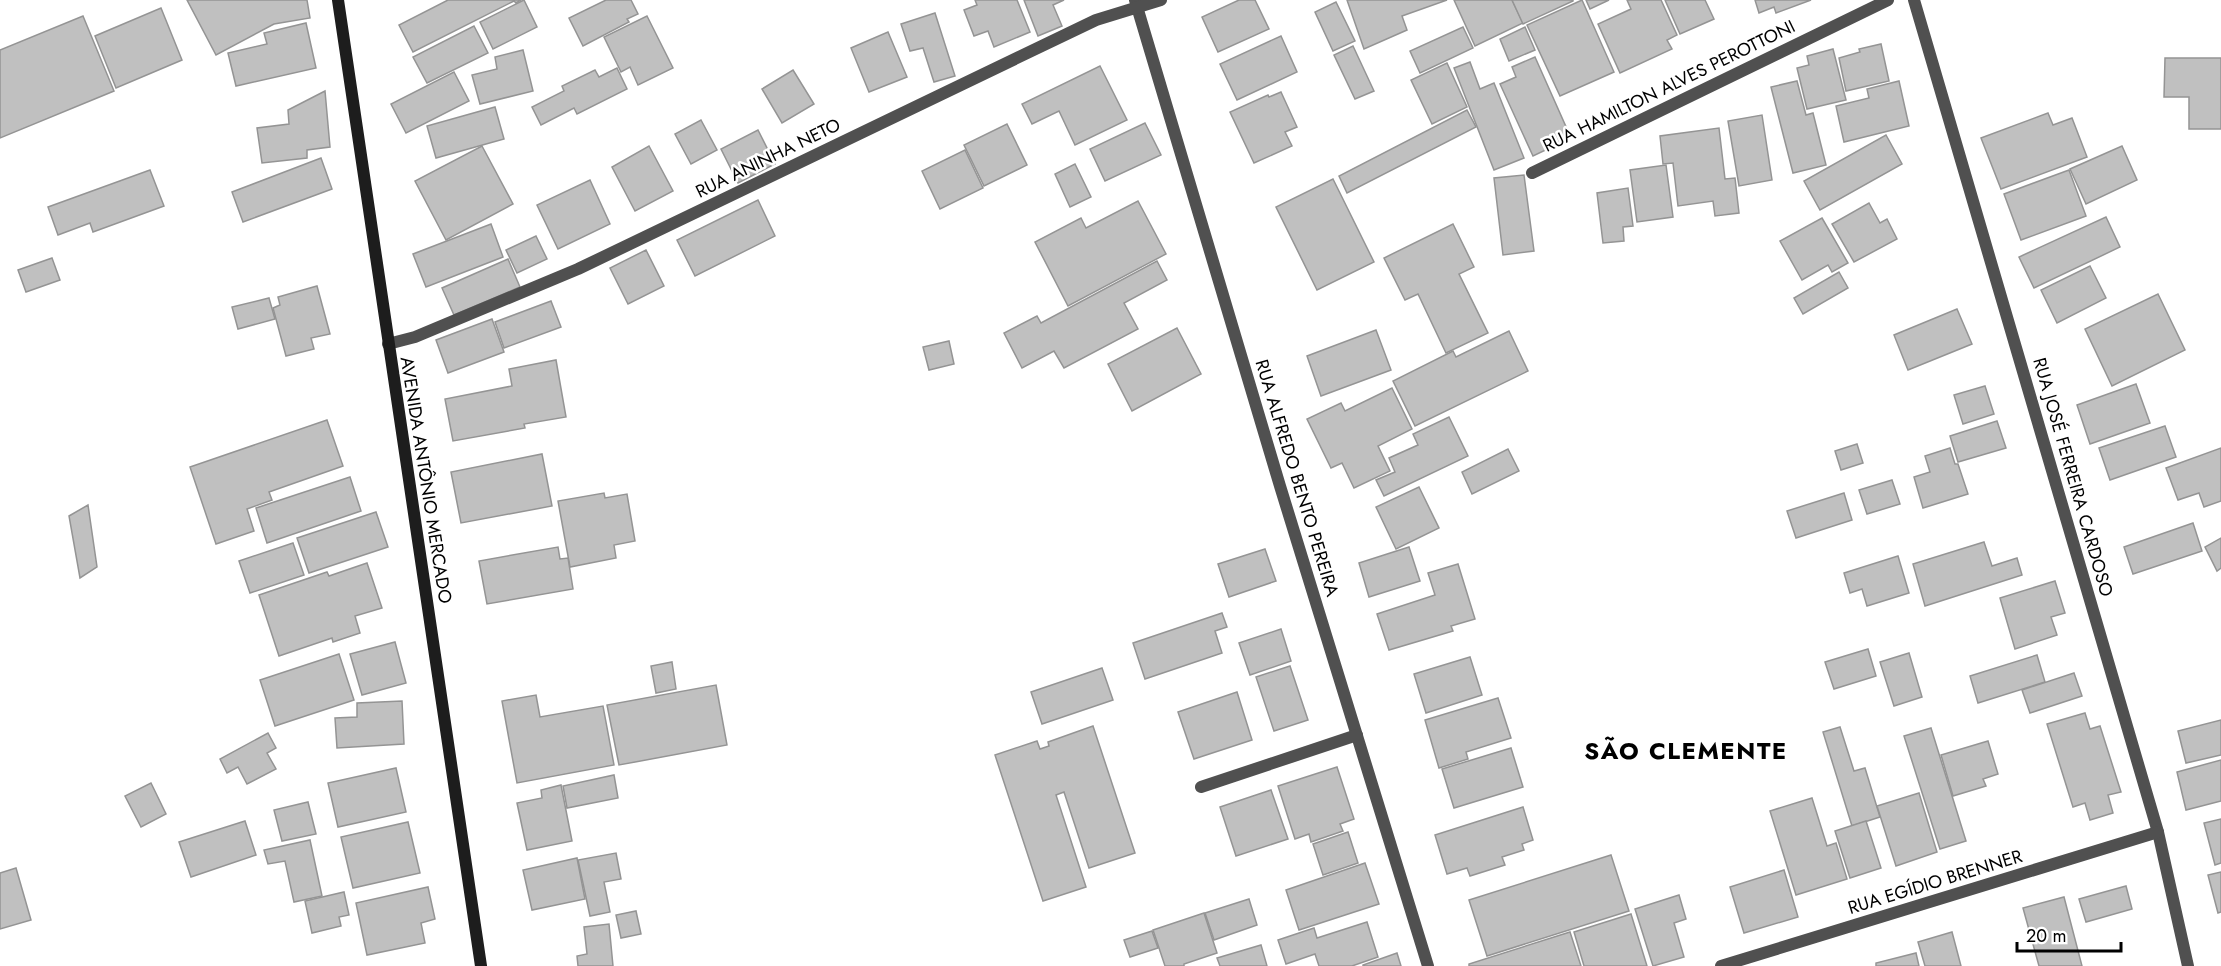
<svg xmlns="http://www.w3.org/2000/svg" width="2221" height="966" viewBox="0 0 2221 966" font-family="Jost,sans-serif">
<style>
.building{fill:#c0c0c0;stroke:#949494;stroke-width:1.5}
.lines{fill:none;stroke-linecap:round;stroke-linejoin:round}
.street{stroke:#505050;stroke-width:12}
.secondary{stroke:#1d1d1d;stroke-width:12}
.labels{text-anchor:middle;dominant-baseline:central;stroke-width:5;stroke-linejoin:round;paint-order:stroke}
.street-label{font-size:18px;fill:#000;stroke:#fff}
.district-label{font-size:24px;font-weight:bold;letter-spacing:1.5px;fill:#000;stroke:#fff}
</style>
<rect width="100%" height="100%" fill="#fff"/>
<g class="building">
<path d="M187 0H307L310 18 274 24 216 55Z"/>
<path d="M448 0H521L516 3 514 1 413 52 399 25Z"/>
<path d="M524 0 537 27 493 49 480 22Z"/>
<path d="M606 0H631L638 14 627 19 629 22 583 46 569 18Z"/>
<path d="M975 0H1017L1030 32 994 47 988 31 974 36 964 10 977 5Z"/>
<path d="M1024 0H1064L1053 5 1062 26 1038 36Z"/>
<path d="M1239 0H1255L1269 29 1218 52 1202 17Z"/>
<path d="M1347 0H1447L1402 16 1407 30 1364 49Z"/>
<path d="M1454 0H1512L1523 23 1475 46Z"/>
<path d="M1512 0H1573V1L1523 24Z"/>
<path d="M1582 0 1614 72 1560 96 1527 25Z"/>
<path d="M1586 0H1609L1590 9Z"/>
<path d="M1627 0H1661L1677 35 1667 40 1672 49 1620 73 1598 24 1631 9Z"/>
<path d="M1665 0H1705L1714 19 1680 34Z"/>
<path d="M1755 0H1811L1776 13 1774 7 1759 13Z"/>
<path d="M1336 2 1355 41 1333 51 1315 12Z"/>
<path d="M161 8 182 60 116 88 95 36Z"/>
<path d="M935 13 955 76 934 82 923 48 910 51 901 24Z"/>
<path d="M83 16 114 91 0 138V50Z"/>
<path d="M647 16 673 68 638 85 630 67 621 72 604 37Z"/>
<path d="M306 23 316 68 236 86 228 53 267 44 264 33Z"/>
<path d="M474 26 488 53 427 83 413 57Z"/>
<path d="M1463 27 1473 48 1420 73 1410 51Z"/>
<path d="M1525 27 1535 50 1509 61 1500 39Z"/>
<path d="M888 32 907 77 869 92 851 48Z"/>
<path d="M1281 36 1297 72 1237 100 1220 64Z"/>
<path d="M1881 44 1889 81 1846 91 1839 58 1860 52 1859 49Z"/>
<path d="M1353 46 1374 91 1355 99 1334 55Z"/>
<path d="M1833 49 1846 100 1807 109 1797 68 1809 65 1807 56Z"/>
<path d="M523 50 533 91 480 104 472 75 497 69 495 57Z"/>
<path d="M1535 57 1571 138 1533 156 1500 84 1516 77 1512 67Z"/>
<path d="M2165 58H2221V129H2189V97H2164Z"/>
<path d="M1470 62 1480 89 1494 83 1524 158 1494 170 1454 68Z"/>
<path d="M1447 63 1467 107 1432 124 1411 80Z"/>
<path d="M1100 66 1127 120 1075 145 1059 111 1032 124 1022 104Z"/>
<path d="M617 68 627 89 577 114 574 108 541 125 532 107 564 91 562 86 595 70 599 77Z"/>
<path d="M793 70 814 104 782 123 762 89Z"/>
<path d="M454 72 469 101 406 133 391 104Z"/>
<path d="M1797 81 1806 115 1813 113 1826 165 1793 173 1771 87Z"/>
<path d="M1899 81 1909 126 1844 142 1836 106 1869 98 1867 89Z"/>
<path d="M325 91 330 147 307 150V158L262 163 257 128 289 124 288 110Z"/>
<path d="M1281 92 1297 127 1285 132 1292 146 1254 163 1230 112 1268 95 1269 97Z"/>
<path d="M495 107 504 139 436 158 427 126Z"/>
<path d="M1467 110 1476 127 1347 193 1339 176Z"/>
<path d="M2048 113 2053 125 2072 118 2087 157 2001 189 1981 138Z"/>
<path d="M1762 115 1772 180 1739 186 1728 121Z"/>
<path d="M701 120 717 150 691 164 675 134Z"/>
<path d="M1145 123 1161 155 1105 181 1090 149Z"/>
<path d="M1007 124 1027 165 984 186 964 145Z"/>
<path d="M1719 128 1725 179 1735 178 1739 213 1715 216 1713 201 1678 206 1673 163 1663 164 1660 136Z"/>
<path d="M758 130 775 164 738 183 721 149Z"/>
<path d="M1886 135 1902 164 1820 210 1804 181Z"/>
<path d="M482 146 513 204 446 240 415 181Z"/>
<path d="M649 146 673 191 635 211 612 167Z"/>
<path d="M2122 146 2137 180 2086 204 2070 169Z"/>
<path d="M965 150 983 188 940 209 922 171Z"/>
<path d="M321 158 332 189 243 222 232 192Z"/>
<path d="M1075 164 1091 197 1070 207 1055 174Z"/>
<path d="M1666 165 1673 217 1637 222 1630 170Z"/>
<path d="M150 170 164 206 93 232 90 223 58 235 48 207Z"/>
<path d="M2069 170 2086 216 2021 240 2004 194Z"/>
<path d="M1524 175 1534 251 1503 255 1494 178Z"/>
<path d="M1333 179 1374 262 1317 290 1276 207Z"/>
<path d="M590 180 610 224 558 249 537 205Z"/>
<path d="M1628 188 1633 226 1623 227 1624 241 1603 243 1597 193Z"/>
<path d="M758 200 775 236 695 276 677 240Z"/>
<path d="M1138 201 1166 254 1068 306 1035 242 1081 218 1086 228Z"/>
<path d="M1869 203 1880 223 1887 219 1897 239 1854 262 1832 224Z"/>
<path d="M2106 217 2120 247 2034 288 2019 257Z"/>
<path d="M1822 218 1848 263 1832 272 1828 265 1802 280 1780 241Z"/>
<path d="M491 224 503 257 426 287 413 254Z"/>
<path d="M1453 224 1474 267 1459 274 1488 333 1446 353 1418 294 1405 300 1384 258Z"/>
<path d="M536 236 547 259 517 273 506 250Z"/>
<path d="M646 250 664 286 628 304 610 268Z"/>
<path d="M52 258 60 280 26 292 18 270Z"/>
<path d="M508 259 520 287 454 315 442 288Z"/>
<path d="M1157 261 1167 280 1124 303 1138 329 1064 368 1054 351 1022 368 1004 333 1037 316 1041 323Z"/>
<path d="M2090 266 2106 298 2057 323 2041 290Z"/>
<path d="M1839 272 1848 288 1803 314 1794 298Z"/>
<path d="M317 286 330 334 311 338 314 349 286 356 273 308 280 305 278 297Z"/>
<path d="M2158 294 2185 350 2112 386 2085 329Z"/>
<path d="M269 298 275 319 238 329 232 307Z"/>
<path d="M551 301 561 327 504 348 495 322Z"/>
<path d="M1957 309 1972 344 1908 370 1894 335Z"/>
<path d="M492 319 504 352 448 373 436 340Z"/>
<path d="M1177 328 1201 374 1132 411 1108 364Z"/>
<path d="M1376 330 1391 370 1321 396 1307 356Z"/>
<path d="M1509 331 1528 371 1415 426 1393 381 1453 351 1456 357Z"/>
<path d="M949 341 954 364 929 370 923 347Z"/>
<path d="M556 360 566 417 524 424 525 428 453 441 445 399 512 386 509 369Z"/>
<path d="M2136 384 2150 423 2090 444 2077 405Z"/>
<path d="M1985 386 1994 414 1963 424 1954 395Z"/>
<path d="M1392 388 1412 429 1378 446 1390 471 1354 488 1342 463 1331 468 1307 419 1341 403 1345 411Z"/>
<path d="M1449 417 1468 456 1384 496 1376 480 1395 472 1389 458 1418 445 1413 434Z"/>
<path d="M327 420 343 466 269 492 272 500 247 509 254 531 216 544 190 467Z"/>
<path d="M1997 421 2006 448 1958 462 1950 436Z"/>
<path d="M2165 426 2176 457 2110 480 2099 448Z"/>
<path d="M1857 444 1863 463 1841 470 1835 451Z"/>
<path d="M1950 448 1955 464H1958L1968 494 1923 508 1914 477 1930 472 1925 456Z"/>
<path d="M2221 448V501L2204 507 2199 493 2178 500 2166 468Z"/>
<path d="M1508 449 1519 471 1472 494 1462 472Z"/>
<path d="M542 454 552 506 461 523 451 472Z"/>
<path d="M350 477 361 511 267 543 256 508Z"/>
<path d="M1892 480 1900 504 1867 514 1859 490Z"/>
<path d="M1419 487 1439 528 1396 549 1376 507Z"/>
<path d="M604 493 605 498 627 494 635 541 614 545 616 558 570 567 558 501Z"/>
<path d="M1844 493 1852 520 1796 538 1787 511Z"/>
<path d="M88 505 97 567 80 578 69 516Z"/>
<path d="M376 512 388 547 309 573 297 538Z"/>
<path d="M2193 523 2202 551 2133 574 2124 547Z"/>
<path d="M2221 538V568L2217 571 2205 547Z"/>
<path d="M1984 542 1992 566 2017 558 2022 575 1925 606 1913 564Z"/>
<path d="M293 543 304 575 250 593 239 561Z"/>
<path d="M558 547 560 559 568 558 573 589 487 604 479 561Z"/>
<path d="M1409 547 1420 581 1369 597 1359 563Z"/>
<path d="M1265 549 1276 581 1229 597 1218 564Z"/>
<path d="M1898 556 1909 593 1867 606 1862 589 1850 593 1844 573Z"/>
<path d="M367 563 382 608 355 616 360 633 333 642 332 638 279 656 259 595 327 572 329 576Z"/>
<path d="M1458 564 1475 619 1451 626 1453 631 1389 650 1377 614 1435 595 1428 573Z"/>
<path d="M2055 581 2065 613 2051 617 2057 635 2015 649 2000 598Z"/>
<path d="M1222 613 1227 627 1215 631 1222 653 1145 679 1133 643Z"/>
<path d="M1281 629 1291 661 1250 675 1239 643Z"/>
<path d="M395 642 406 683 362 695 350 654Z"/>
<path d="M1868 649 1876 676 1834 689 1825 662Z"/>
<path d="M1909 653 1922 697 1894 706 1880 662Z"/>
<path d="M339 654 354 700 275 726 260 680Z"/>
<path d="M2037 655 2045 682 1978 703 1970 676Z"/>
<path d="M1470 657 1482 695 1426 713 1414 674Z"/>
<path d="M672 662 676 689 656 693 651 666Z"/>
<path d="M1290 666 1308 720 1274 731 1256 677Z"/>
<path d="M1102 668 1113 700 1042 724 1031 692Z"/>
<path d="M2074 673 2082 696 2030 713 2022 690Z"/>
<path d="M716 685 727 745 619 765 607 705Z"/>
<path d="M1237 692 1252 740 1194 759 1178 712Z"/>
<path d="M536 695 540 717 603 706 614 765 517 783 502 701Z"/>
<path d="M1498 698 1511 738 1466 752 1468 759 1439 768 1425 720Z"/>
<path d="M402 701 404 744 337 748 335 718 357 717V703Z"/>
<path d="M2085 713 2090 729 2100 726 2121 792 2108 795 2113 813 2090 820 2085 803 2073 807 2047 724Z"/>
<path d="M2221 720V755L2186 763 2178 731Z"/>
<path d="M1093 726 1135 853 1089 868 1064 792 1056 795 1086 887 1043 901 995 755 1037 741 1040 749 1049 746 1048 742Z"/>
<path d="M1840 727 1854 771 1865 768 1880 817 1852 826 1823 732Z"/>
<path d="M1931 728 1966 841 1940 849 1904 736Z"/>
<path d="M268 733 276 748 267 753 276 769 247 784 238 767 227 773 220 759Z"/>
<path d="M1988 741 1998 774 1983 779 1986 786 1953 796 1941 755Z"/>
<path d="M1511 748 1523 787 1454 808 1442 769Z"/>
<path d="M2221 760V801L2186 810 2177 772Z"/>
<path d="M1337 767 1354 819 1340 824 1343 831 1311 842 1309 834 1295 839 1278 786Z"/>
<path d="M396 768 406 812 338 827 328 783Z"/>
<path d="M614 775 618 798 567 808 563 786Z"/>
<path d="M151 783 166 814 141 827 125 796Z"/>
<path d="M561 785 572 841 527 850 517 803 542 798 541 790Z"/>
<path d="M1271 790 1288 839 1236 856 1220 807Z"/>
<path d="M1919 793 1937 852 1896 866 1877 806Z"/>
<path d="M1812 798 1827 846 1836 843 1847 879 1796 895 1770 811Z"/>
<path d="M308 802 316 834 282 841 274 810Z"/>
<path d="M1523 807 1533 840 1522 844 1524 850 1502 857 1505 865 1470 876 1467 868 1447 874 1435 835Z"/>
<path d="M2221 819V863L2215 865 2204 823Z"/>
<path d="M245 821 256 855 191 877 179 842Z"/>
<path d="M1866 821 1881 868 1850 878 1835 831Z"/>
<path d="M408 822 420 873 353 888 341 837Z"/>
<path d="M1348 832 1358 863 1323 875 1313 844Z"/>
<path d="M310 840 322 896 294 902 285 861 268 864 264 850Z"/>
<path d="M616 853 621 879 604 882 610 912 590 916 578 860Z"/>
<path d="M1611 855 1629 911 1487 956 1469 900Z"/>
<path d="M577 858 585 899 532 910 523 870Z"/>
<path d="M1365 863 1379 904 1299 930 1286 890Z"/>
<path d="M16 868 31 920 0 929V873Z"/>
<path d="M1784 870 1798 917 1744 933 1730 887Z"/>
<path d="M2221 872V912L2218 913 2208 875Z"/>
<path d="M2126 886 2132 909 2086 922 2079 899Z"/>
<path d="M428 887 435 919 421 923 425 943 367 955 356 903Z"/>
<path d="M344 892 349 915 339 917 341 926 312 933 305 901Z"/>
<path d="M1679 895 1686 919 1674 923 1684 957 1653 966 1635 909Z"/>
<path d="M2064 897 2082 966H2039L2023 908Z"/>
<path d="M1249 899 1257 925 1214 940 1205 913Z"/>
<path d="M636 911 641 934 621 938 616 915Z"/>
<path d="M1204 913 1217 953 1184 964V966H1165L1153 930Z"/>
<path d="M1631 914 1647 966H1584L1574 932Z"/>
<path d="M1367 922 1378 957 1352 966H1319L1315 954 1286 964 1278 940 1314 928 1317 938Z"/>
<path d="M609 924 613 966H578L577 956 587 954 584 927Z"/>
<path d="M1152 931 1158 948 1130 957 1124 940Z"/>
<path d="M1570 932 1581 966H1469V964Z"/>
<path d="M1952 932 1961 966H1925L1918 942Z"/>
<path d="M1261 945 1267 966H1220L1217 958Z"/>
<path d="M1397 953 1401 966H1363V965Z"/>
<path d="M1916 953 1919 966H1876V963Z"/>
</g>
<g class="lines">
<g class="street">
<path d="M1135 0 1280 486 1428 966"/>
<path d="M1914 0 2158 832 2188 966"/>
<path d="M1532 173 1888 0"/>
<path d="M388 344 415 337 578 269 1096 20 1161 0"/>
<path d="M1201 787 1357 735"/>
<path d="M1721 966 2158 832"/>
</g>
<path class="secondary" d="M338 0 481 966"/>
</g>
<g class="labels">
<g class="street-label">
<text transform="translate(1669 86) rotate(-26)">RUA HAMILTON ALVES PEROTTONI</text>
<text transform="translate(768 158) rotate(-26)">RUA ANINHA NETO</text>
<text transform="translate(2073 477) rotate(74)">RUA JOSÉ FERREIRA CARDOSO</text>
<text transform="translate(1297 478) rotate(73)">RUA ALFREDO BENTO PEREIRA</text>
<text transform="translate(426 480) rotate(81)">AVENIDA ANTÔNIO MERCADO</text>
<text transform="translate(1935 882) rotate(-17)">RUA EGÍDIO BRENNER</text>
</g>
<g class="district-label">
<text x="1686" y="750">SÃO CLEMENTE</text>
</g>
</g>
<path d="M2017 942v9h104v-9" fill="none" stroke="#000000" stroke-width="3"/>
<text x="2026" y="942" font-size="18" fill="#000000" stroke="#ffffff" stroke-width="4.5" paint-order="stroke">20 m</text>
</svg>
